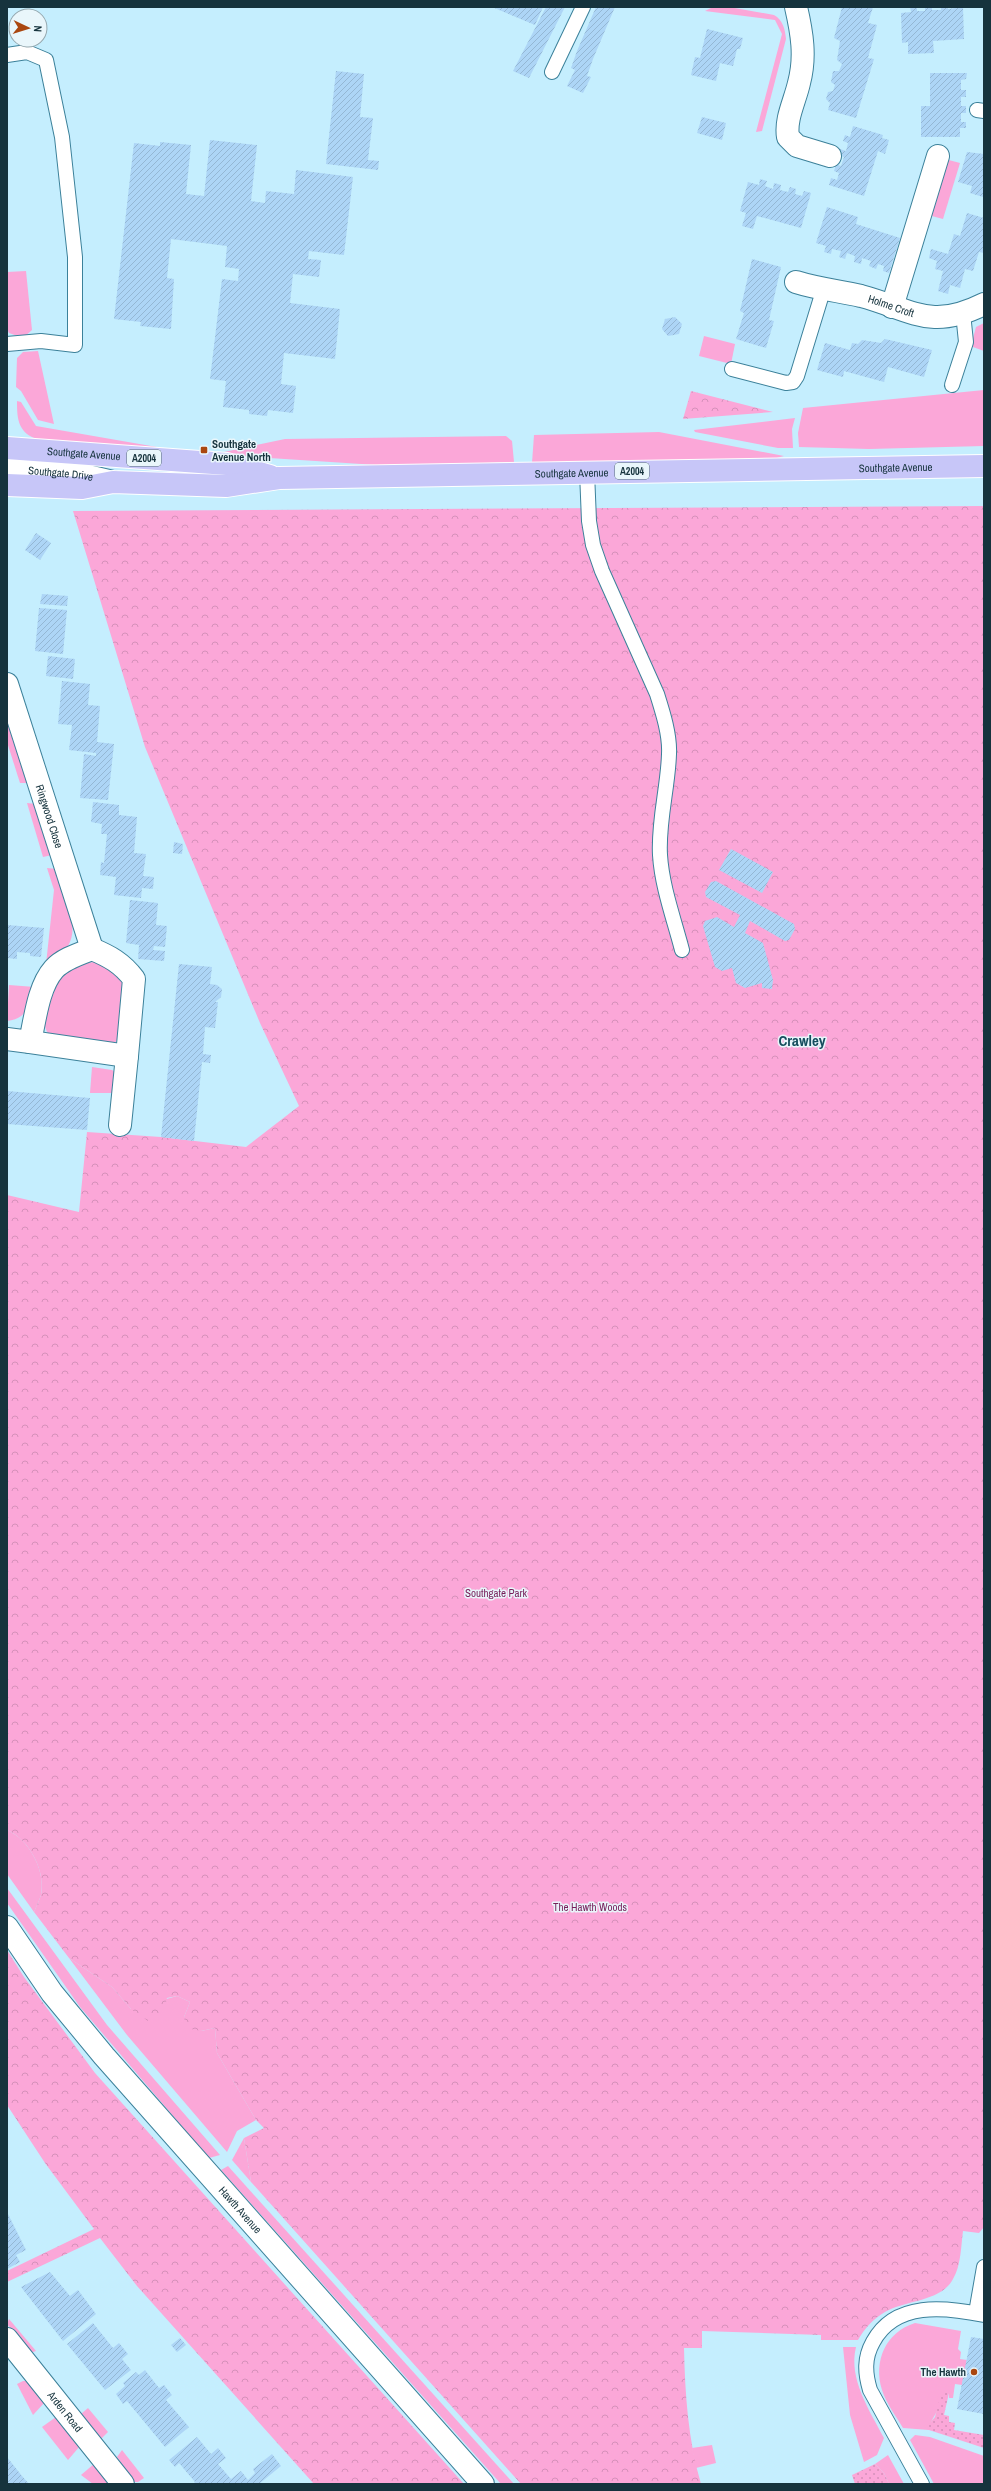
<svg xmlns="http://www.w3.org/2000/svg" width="991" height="2491" viewBox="0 0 991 2491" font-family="'Archivo Narrow',sans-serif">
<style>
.grass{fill:#fba7d8}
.forest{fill:url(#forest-crowns)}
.garden{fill:url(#garden-dots)}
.building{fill:url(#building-hatch)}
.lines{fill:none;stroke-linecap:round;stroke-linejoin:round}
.lane-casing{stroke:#3c819a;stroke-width:16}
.street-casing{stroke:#3c819a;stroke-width:24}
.secondary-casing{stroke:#3c819a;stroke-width:24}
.primary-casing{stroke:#fff;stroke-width:24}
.lane{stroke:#fff;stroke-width:14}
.street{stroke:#fff;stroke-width:22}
.secondary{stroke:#fff;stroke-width:22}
.primary{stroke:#c7c6f8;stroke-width:22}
.poi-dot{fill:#aa4710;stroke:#e9f6fb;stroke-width:1.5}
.labels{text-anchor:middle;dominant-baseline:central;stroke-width:3;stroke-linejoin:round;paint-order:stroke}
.shield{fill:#e9f6fb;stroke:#556e76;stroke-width:1}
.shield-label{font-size:10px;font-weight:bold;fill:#16333d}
.street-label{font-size:11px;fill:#16333d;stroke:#e9f6fb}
.poi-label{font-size:11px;font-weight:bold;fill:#16333d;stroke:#e9f6fb;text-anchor:start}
.park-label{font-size:11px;fill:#771e5a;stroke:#e9f6fb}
.district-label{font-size:15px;font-weight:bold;fill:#164d5e;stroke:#e9f6fb}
</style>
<defs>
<pattern id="forest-crowns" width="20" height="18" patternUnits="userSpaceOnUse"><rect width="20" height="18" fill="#fba7d8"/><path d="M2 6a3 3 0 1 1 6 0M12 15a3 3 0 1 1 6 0" fill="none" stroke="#d690ba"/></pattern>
<pattern id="garden-dots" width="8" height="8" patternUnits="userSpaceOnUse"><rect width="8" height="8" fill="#fba7d8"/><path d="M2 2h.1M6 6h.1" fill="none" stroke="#d690ba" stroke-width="1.8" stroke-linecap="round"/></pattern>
<pattern id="building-hatch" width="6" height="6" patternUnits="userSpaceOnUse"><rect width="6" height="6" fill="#add5f6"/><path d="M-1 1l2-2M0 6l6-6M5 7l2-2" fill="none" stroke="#94b7d4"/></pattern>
</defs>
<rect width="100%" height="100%" fill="#c5eefe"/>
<g class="grass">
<path d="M713 7H729L774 15C783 20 785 29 786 39L762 131 756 132 782 34 775 20 705 11Z"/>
<path d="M945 159 960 163 943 219 928 215Z"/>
<path d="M26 271 32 330 23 338 9 333 7 329V272Z"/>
<path d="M984 323V351L973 347 972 342 976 327Z"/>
<path d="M704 336 735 344 731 364 699 356Z"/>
<path d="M38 351 54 424 38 420 21 391 16 387 17 358 23 352Z"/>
<path d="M984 390V446L869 449 799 447 798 433 803 408Z"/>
<path d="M17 401 21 402 36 426 174 450 39 440C18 433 17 420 17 401Z"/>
<path d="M795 418 792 429 793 448H778L695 432 694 430Z"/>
<path d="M659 432 784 456 773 459 532 463 534 435Z"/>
<path d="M506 436 512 441 514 462 392 466 225 455 224 452 285 439Z"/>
<path d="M7 707 30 783H20L7 742Z"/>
<path d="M27 803 36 804 52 855 43 857Z"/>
<path d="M47 868 57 869C63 890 81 926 68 946 62 953 54 959 46 964L54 890Z"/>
<path d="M93 962 105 964 124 982 119 1036 115 1043 49 1035C36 1018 52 985 66 972 73 966 84 964 93 962Z"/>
<path d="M9 985 35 987C30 1005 27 1019 7 1021Z"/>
<path d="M92 1067 112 1070 118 1074 116 1093H90Z"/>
<path d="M7 1830C29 1839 46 1871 41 1895 39 1901 36 1907 34 1912L7 1874Z"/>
<path d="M7 1888 107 2025 220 2155 209 2158 80 2007 7 1903Z"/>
<path d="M69 1958 112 1987 131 2009 177 1996 190 2002 184 2017 201 2031 215 2028 217 2053 256 2120 237 2131 227 2152 127 2035Z"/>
<path d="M244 2138 251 2182 232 2160Z"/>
<path d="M228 2166 514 2484H501L221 2170Z"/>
<path d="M9 2319 36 2351 30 2353 7 2324Z"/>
<path d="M915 2323 961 2331 958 2349 961 2352 960 2359 967 2360 962 2385 955 2384 953 2398H949V2393L940 2398C941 2411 930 2418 929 2430L903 2428C896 2416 886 2403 882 2390 873 2361 886 2332 915 2323Z"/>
<path d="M843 2347H856C848 2379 870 2411 884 2438L877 2455 864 2462 850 2415Z"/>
<path d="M23 2381H30L45 2402 33 2415 17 2384Z"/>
<path d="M88 2408 108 2432 101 2439 81 2414Z"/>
<path d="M56 2417 80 2446 68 2460 42 2427Z"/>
<path d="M915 2435 930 2437 984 2456V2484H934L910 2440Z"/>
<path d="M712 2445 716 2463 696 2468 692 2448Z"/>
<path d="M122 2450 144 2478 138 2482H134L117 2457Z"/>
<path d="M888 2455 904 2484H889L884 2473 875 2464Z"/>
<path d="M94 2464 110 2484H93L81 2475Z"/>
</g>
<g class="forest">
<path d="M691 391 773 412 683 419Z"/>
<path d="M984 506V2227L979 2233 963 2231C961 2246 961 2266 953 2279 941 2302 905 2300 885 2312 873 2319 864 2329 858 2340H821V2335L702 2331V2348H684C685 2394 688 2440 701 2484H521L251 2182 244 2138 264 2128 256 2120 217 2053 215 2028 201 2031 186 2028 184 2017 190 2002 177 1996 167 1998 163 2014 148 2021 131 2009 112 1987 69 1958 34 1912C36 1907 39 1901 41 1895 46 1871 29 1839 7 1830V1195L79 1212 87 1132 161 1137 246 1147 299 1106 260 1023 145 747 73 511Z"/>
<path d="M7 1950 24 1977 95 2073 464 2484H314L137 2286 100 2238 7 2282V2271L94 2229 45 2163 7 2105Z"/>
</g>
<g class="garden">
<path d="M946 2392 949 2393 944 2415 949 2416V2422L955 2423 954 2430 984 2435V2448L929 2430V2424L935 2417 941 2394Z"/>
<path d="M875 2464 884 2473 889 2484H855L852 2475Z"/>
</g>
<g class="building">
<path d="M492 7H543L535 25Z"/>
<path d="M546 7H565L529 78 513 71Z"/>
<path d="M596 7H615L593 59 587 76 591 77 583 93 567 86 575 70 571 68 577 51Z"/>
<path d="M842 7H873L868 23 877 25 868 58 874 59 856 118 828 110 830 103 826 99 828 92 833 91 835 85 831 82 833 71H839L842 64 837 60 840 41 834 38Z"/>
<path d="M910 7H917V11H925V7H932V10H941V7H948V9L963 7 964 39 933 41 934 53 908 54V42L902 43 901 13 911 12Z"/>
<path d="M707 29 743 38 740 49H737L733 66 720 63 716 81 691 75 695 57 700 58Z"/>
<path d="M336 71 364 74 360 117 373 118 368 160 379 161 378 170 326 164Z"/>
<path d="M930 73H967L966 79 961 80V90H966V97H961V106H966V113H961V122H966V128H960V137H921V106H930Z"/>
<path d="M702 117 726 123 722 140 697 133Z"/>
<path d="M853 126 883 135 882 138 889 140 885 154 878 151 864 196 829 185 831 178 837 180 839 173 834 171 836 164 841 166 844 157 838 155 840 149 846 151 848 143 843 141 845 135 850 137Z"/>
<path d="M210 140 257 145 251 201 265 203 266 191 294 194 296 170 353 177 344 255 309 251 308 259 321 260 319 277 293 274 290 303 340 309 335 359 284 353 281 384 296 386 293 413 268 410 267 416 249 414V410L223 407 226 381 210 379 222 279 238 281 239 269 225 267 227 246 171 239 167 278 174 279 171 329 140 326 141 322 114 319 134 143 160 146V142L191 145 186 194 204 196Z"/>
<path d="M967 152 984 154 983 197 970 193 972 186 958 182Z"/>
<path d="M760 179 767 181 765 186 773 189 774 183 781 185 780 190 788 192 790 187 796 189 795 194 802 196 804 191 811 193 801 228 757 216 753 229 742 226 746 213 740 211 748 182 759 185Z"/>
<path d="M827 207 858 217 856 224 900 238 889 273 883 271 884 266 878 264 876 269 869 266 871 261 862 258 861 264 854 262 855 256 847 253 845 259 839 257 841 251 832 249 831 254 824 252 826 246 816 243Z"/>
<path d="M967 213 984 218V253L979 252 973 271 965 269 960 288 950 285 948 294 938 291 943 271 935 269 937 261 929 258 931 249 948 254 954 234 960 236Z"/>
<path d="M752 259 781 267 769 320 774 321 766 348 736 339 744 313 740 311Z"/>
<path d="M675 317 682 324 679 334 668 336 662 329 665 319Z"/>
<path d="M885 339 932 350 924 377 888 367 884 382 844 371 843 377 817 370 825 343 850 350 852 343 858 344 862 340 881 343Z"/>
<path d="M36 533 51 543 40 560 25 550Z"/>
<path d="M42 594 68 596 67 606 40 604Z"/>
<path d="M39 608 67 610 63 654 35 651Z"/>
<path d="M48 656 75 659 73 679 46 676Z"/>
<path d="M62 681 90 684 88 705 100 706 97 742 114 744 108 800 80 798 84 754 96 756V753L69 750 72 725 58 724Z"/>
<path d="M93 802 119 805V815L137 817 134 853 146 854 143 876 154 877 153 889 142 888 141 898 114 895 116 877 100 875 101 862 104 863 107 834H101L102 824 91 822Z"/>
<path d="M174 842 183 844 182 854 173 853Z"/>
<path d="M731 849 773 872 762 893 719 870Z"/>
<path d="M716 881 794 924 795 929 789 940 785 941 750 921 745 933 763 943 773 980 772 989 762 988V983L745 988 736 983 732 968 722 971 715 967 703 926 705 921 717 917 734 927 740 915 706 897 705 892 711 882Z"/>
<path d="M130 900 158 903 156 925 167 926 165 947 154 946 153 950 165 951 164 961 138 959 139 945 126 943Z"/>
<path d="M7 925 44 928 41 957 30 956V953L17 952V959L7 958Z"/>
<path d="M179 964 212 967 210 984 217 985 222 989 221 997 215 1002H218L215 1028 205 1027 203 1054 211 1055 210 1063 202 1062 194 1141 161 1137Z"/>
<path d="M7 1091 90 1098 87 1130 7 1124Z"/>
<path d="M7 2212 26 2250 16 2255 20 2262 7 2269Z"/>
<path d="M50 2272 70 2296 78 2290 96 2314 63 2341 21 2287Z"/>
<path d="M93 2323 113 2348 119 2343 128 2354 122 2359 131 2370 105 2390 67 2344Z"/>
<path d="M971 2337 984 2339V2414L957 2409Z"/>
<path d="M180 2338 186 2345 177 2352 171 2345Z"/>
<path d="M145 2370 159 2388 164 2385 172 2395 166 2400 189 2427 165 2447 127 2401 123 2404 116 2394 125 2386 123 2383 136 2372 139 2375Z"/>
<path d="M197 2437 211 2454 218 2448 226 2458 218 2464 231 2479 241 2471 248 2480 255 2473 253 2469 272 2454 281 2466 259 2484H193L195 2482 179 2463 175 2467 169 2460Z"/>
<path d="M7 2457 22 2476 29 2484H7Z"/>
</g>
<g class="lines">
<g class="lane-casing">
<g id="lane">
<path d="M7 55 27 52 46 60 62 137 75 257V345L41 341 7 344"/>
<path d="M552 72 583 7"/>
<path d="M977 110 984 111"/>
<path d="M732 369 786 383 793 382 797 376 823 291"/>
<path d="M952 385 966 342 963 313"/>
<path d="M587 472 589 521 593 545 602 571 657 694C663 713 670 735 669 754 668 788 658 821 660 855 662 887 674 919 682 950"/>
<path d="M976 2313 984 2267"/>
<path d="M922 2484 870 2390C865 2373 864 2358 873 2342 895 2301 945 2307 984 2315"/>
</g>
</g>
<g class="street-casing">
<g id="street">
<path d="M796 7C802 33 806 57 799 83 795 101 785 119 788 137L797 146 830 156"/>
<path id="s1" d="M796 282C818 289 840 291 861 296 913 310 930 331 984 304"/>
<path d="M892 307 938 156"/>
<path id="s2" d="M7 468 83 475 113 482"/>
<path id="s3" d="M7 684 92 949"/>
<path d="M7 1039 30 1042C35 1020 38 987 54 969 63 959 79 954 92 949 109 956 122 963 134 979L127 1056"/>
<path d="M30 1042 127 1056 120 1125"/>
<path id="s4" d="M7 2339 123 2484"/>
</g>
</g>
<g class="secondary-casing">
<g id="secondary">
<path id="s5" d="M7 1927 52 1993 104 2056 483 2484"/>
</g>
</g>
<g class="primary-casing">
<g id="primary">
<path id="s6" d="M7 448 227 464 270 476"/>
<path id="s7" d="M7 485 82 488 113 482 226 486 279 478 984 466"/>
</g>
</g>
<use href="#lane" class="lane"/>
<use href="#street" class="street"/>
<use href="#secondary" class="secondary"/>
<use href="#primary" class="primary"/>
</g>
<g class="poi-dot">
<rect x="200" y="446" width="8" height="8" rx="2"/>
<circle cx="974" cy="2372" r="4"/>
</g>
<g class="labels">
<g class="shield">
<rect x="127" y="450" width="34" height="16" rx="3"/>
<rect x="615" y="463" width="34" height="16" rx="3"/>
</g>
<g class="shield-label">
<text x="144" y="458">A2004</text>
<text x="632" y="471">A2004</text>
</g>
<g class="street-label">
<text stroke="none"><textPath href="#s1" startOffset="98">Holme Croft</textPath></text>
<text stroke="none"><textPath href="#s6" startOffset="77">Southgate Avenue</textPath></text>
<text stroke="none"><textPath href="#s7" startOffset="890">Southgate Avenue</textPath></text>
<text stroke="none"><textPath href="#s7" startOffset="566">Southgate Avenue</textPath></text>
<text stroke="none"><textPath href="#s2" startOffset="54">Southgate Drive</textPath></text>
<text stroke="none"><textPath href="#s3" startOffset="139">Ringwood Close</textPath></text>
<text stroke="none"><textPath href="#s5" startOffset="367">Hawth Avenue</textPath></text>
<text stroke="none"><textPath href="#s4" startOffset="93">Arden Road</textPath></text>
</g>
<g class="poi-label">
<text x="212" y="444">Southgate<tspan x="212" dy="13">Avenue North</tspan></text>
<text x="966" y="2372" text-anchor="end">The Hawth</text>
</g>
<g class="park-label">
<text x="496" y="1593">Southgate Park</text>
<text x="590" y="1907">The Hawth Woods</text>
</g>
<g class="district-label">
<text x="802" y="1040">Crawley</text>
</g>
</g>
<rect width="991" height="2491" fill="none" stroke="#16333d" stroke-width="16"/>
<g transform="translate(28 28) rotate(94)"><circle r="19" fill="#e9f6fb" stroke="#95a8af"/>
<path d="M0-3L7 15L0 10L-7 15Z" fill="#aa4710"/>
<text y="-6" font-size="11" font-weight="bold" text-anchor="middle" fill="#16333d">N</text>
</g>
</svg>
